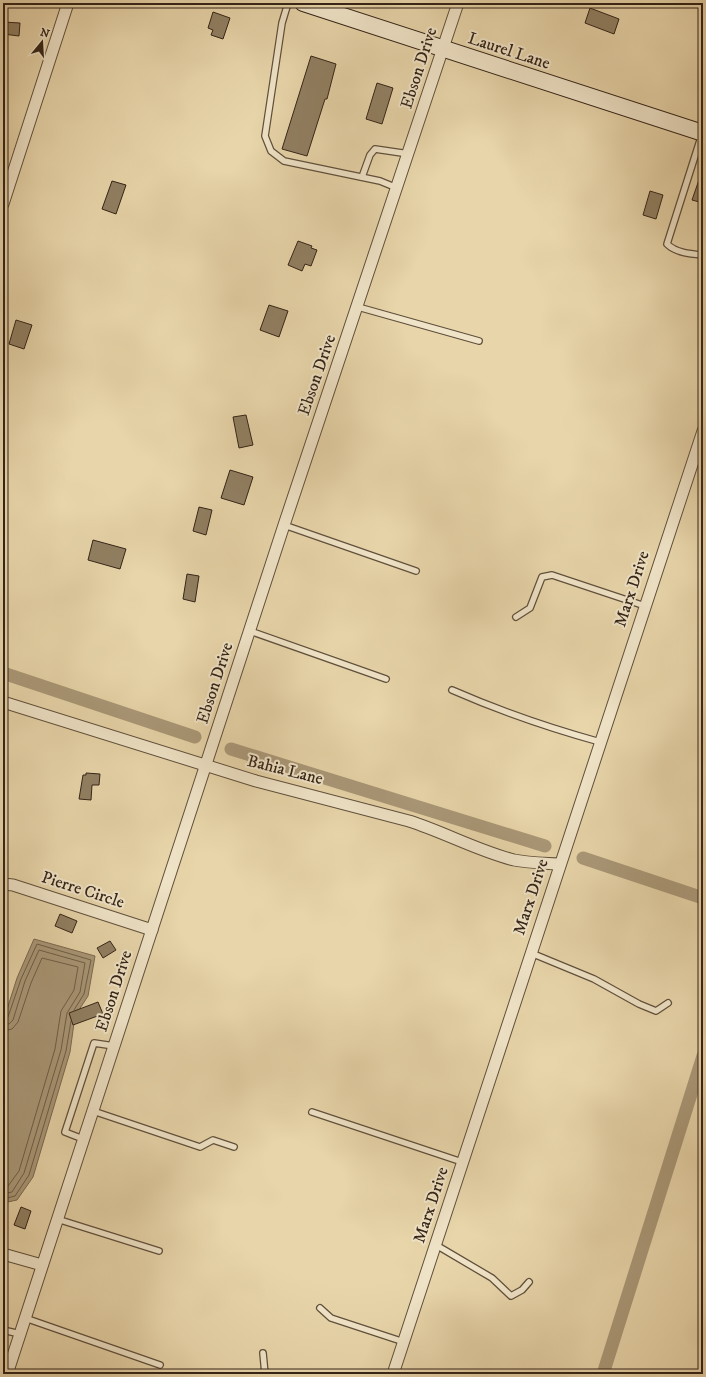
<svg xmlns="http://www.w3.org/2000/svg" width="706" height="1377" viewBox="0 0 706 1377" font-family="'IM FELL DW Pica',serif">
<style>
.water{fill:#aa9878;stroke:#7a6951}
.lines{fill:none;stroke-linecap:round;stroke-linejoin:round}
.shore{stroke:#6e5e48;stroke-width:1}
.canal{stroke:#aa9878;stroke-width:13}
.building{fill:#918063;stroke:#332317}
.lane-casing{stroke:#60503c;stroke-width:8}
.street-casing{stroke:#60503c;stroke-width:13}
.secondary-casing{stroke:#332317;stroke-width:18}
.lane{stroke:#f0e4c8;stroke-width:5.5}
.street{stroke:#f0e4c8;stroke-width:11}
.secondary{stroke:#f0e4c8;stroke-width:16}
.labels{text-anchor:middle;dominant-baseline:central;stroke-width:4;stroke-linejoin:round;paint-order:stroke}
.street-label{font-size:17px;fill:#332317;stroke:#f0e4c8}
</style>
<rect width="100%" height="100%" fill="#e8d5aa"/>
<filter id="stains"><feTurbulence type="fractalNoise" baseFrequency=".005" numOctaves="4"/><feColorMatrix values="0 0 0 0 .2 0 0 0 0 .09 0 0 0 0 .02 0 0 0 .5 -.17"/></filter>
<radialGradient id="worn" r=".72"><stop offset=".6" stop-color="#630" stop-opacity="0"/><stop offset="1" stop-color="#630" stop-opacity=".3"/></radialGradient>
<path class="water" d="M34 939 95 956 88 996 75 1016 70 1052 33 1177 17 1200 3 1203V1022L17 978Z"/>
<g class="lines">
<g class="shore">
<path d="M3 1020 8 1017 21 979 37 944 91 960 84 994 74 1010"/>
<path d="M3 1025 9 1024 13 1020 25 981 39 950 85 963 80 992 67 1013 61 1050 24 1173 12 1192 3 1194"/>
<path d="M3 1031 12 1029 18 1022 31 983 42 958 78 967 74 990 61 1011 55 1049 19 1171 8 1186 3 1188"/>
<path d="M3 1199 15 1196 29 1175 66 1051 71 1021"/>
</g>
<g class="canal">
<path d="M3 673 195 737"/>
<path d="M231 749 545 846"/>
<path d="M583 858 703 898"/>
<path d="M603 1374 703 1056"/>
</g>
</g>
<g class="building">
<path d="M590 8 619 19 614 34 585 23Z"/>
<path d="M213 12 230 18 223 39 211 35 213 30 208 28Z"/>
<path d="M3 22 20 23 19 36 3 34Z"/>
<path d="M311 56 336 64 327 99H325L307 156 282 149Z"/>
<path d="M377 83 393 88 382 124 366 119Z"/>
<path d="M701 174H703V203L692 200Z"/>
<path d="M112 181 126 185 116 214 102 209Z"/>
<path d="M650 191 663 195 656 219 643 215Z"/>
<path d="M298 241 312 246 311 248 317 250 311 266 305 264 302 271 288 265Z"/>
<path d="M269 305 288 311 279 337 260 330Z"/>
<path d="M16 320 32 325 24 349 9 344Z"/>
<path d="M246 415 253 445 239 448 233 417Z"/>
<path d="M230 470 253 477 244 505 221 498Z"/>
<path d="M199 507 212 510 206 535 193 531Z"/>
<path d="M93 540 126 549 120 569 88 560Z"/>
<path d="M187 574 199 576 195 602 183 599Z"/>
<path d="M86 773 100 774 99 785H92L91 800 79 799 83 775H86Z"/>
<path d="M60 914 77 921 72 933 55 926Z"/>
<path d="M110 941 116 950 103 958 97 948Z"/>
<path d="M98 1002 103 1014 73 1025 69 1013Z"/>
<path d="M21 1207 31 1211 25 1229 14 1225Z"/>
</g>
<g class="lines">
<g class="lane-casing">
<g id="lane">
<path d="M288 3 282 23 265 136 271 151 284 161 380 181 397 188"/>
<path d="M702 134 667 244C676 253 691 254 703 255"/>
<path d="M362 177 370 155 375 149 409 154"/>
<path d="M358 307 479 341"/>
<path d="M284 525 416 571"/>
<path d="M516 617 530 608 542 577 552 575 645 606"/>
<path d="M250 631 386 679"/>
<path d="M452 690C500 711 549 728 600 742"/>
<path d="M531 953 594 979 639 1004 656 1011 668 1003"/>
<path d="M93 1111 200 1147 213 1140 234 1147"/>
<path d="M312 1112 462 1162"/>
<path d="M83 1139 65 1132 94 1043 114 1046"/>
<path d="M57 1219 159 1251"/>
<path d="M436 1245 492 1278 511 1296 522 1290 529 1282"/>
<path d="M320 1308 331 1318 404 1342"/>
<path d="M25 1318 160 1365"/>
<path d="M3 1330 20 1334"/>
<path d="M263 1353 265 1374"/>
</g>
</g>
<g class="street-casing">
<g id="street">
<path d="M3 204 68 3"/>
<path d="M3 702 256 781 409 821C444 832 478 851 514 860 529 863 544 863 560 864"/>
<path d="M3 884 13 885 152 930"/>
<path d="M3 1254 42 1265"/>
<path d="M7 1374 284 525 458 3"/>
<path d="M393 1374 703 431"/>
</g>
</g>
<g class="secondary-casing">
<path id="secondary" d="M303 3 703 133"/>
</g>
<use href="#lane" class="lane"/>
<use href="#street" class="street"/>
<use href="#secondary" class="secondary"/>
</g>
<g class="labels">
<g class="street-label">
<text transform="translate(509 51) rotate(18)">Laurel Lane</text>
<text transform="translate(419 68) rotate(-72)">Ebson Drive</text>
<text transform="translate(317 375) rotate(-71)">Ebson Drive</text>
<text transform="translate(632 589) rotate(-72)">Marx Drive</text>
<text transform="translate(215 683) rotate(-72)">Ebson Drive</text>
<text transform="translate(285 770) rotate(14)">Bahia Lane</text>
<text transform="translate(83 890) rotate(18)">Pierre Circle</text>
<text transform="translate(531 897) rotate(-72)">Marx Drive</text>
<text transform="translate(114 991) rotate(-72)">Ebson Drive</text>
<text transform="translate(431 1205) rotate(-72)">Marx Drive</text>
</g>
</g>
<rect width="706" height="1377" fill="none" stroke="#e8d5aa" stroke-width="16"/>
<rect x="4" y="4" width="698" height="1369" fill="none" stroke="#332317" stroke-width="2"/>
<rect x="8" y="8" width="690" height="1361" fill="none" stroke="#332317"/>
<g transform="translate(42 42) rotate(18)" stroke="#f0e4c8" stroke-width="3" paint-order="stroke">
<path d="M0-3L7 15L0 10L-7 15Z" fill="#332317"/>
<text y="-6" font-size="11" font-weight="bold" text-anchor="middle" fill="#332317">N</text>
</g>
<rect width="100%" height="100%" filter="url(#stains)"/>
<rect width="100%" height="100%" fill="url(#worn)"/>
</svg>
